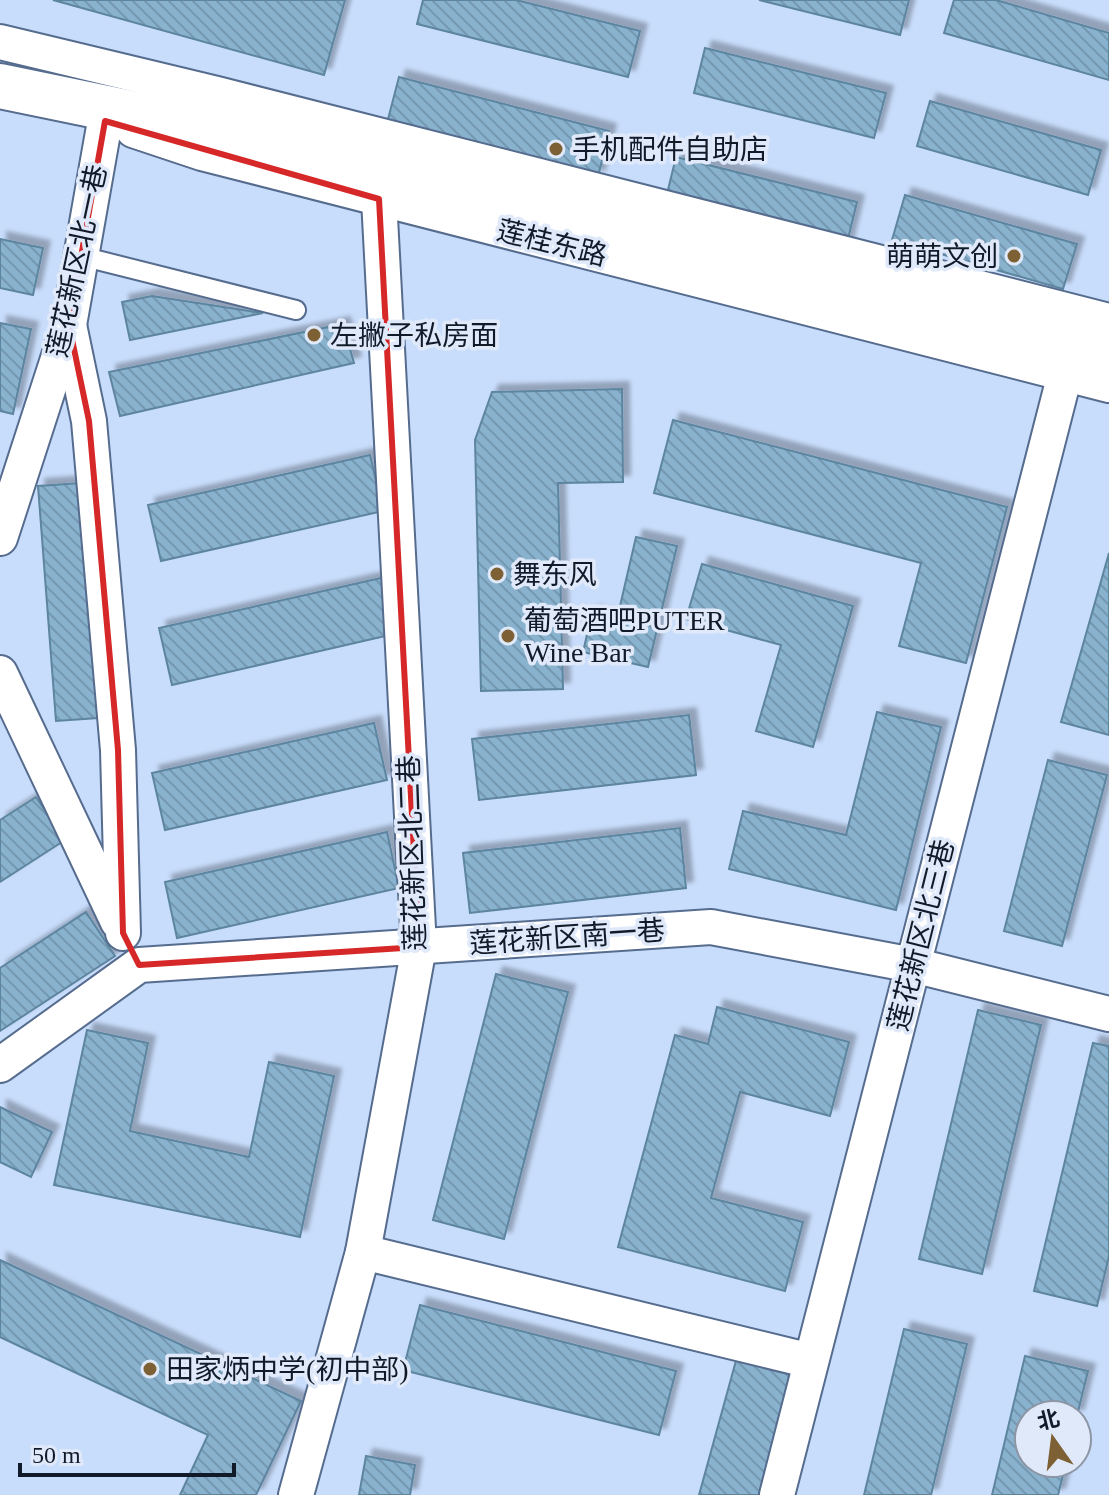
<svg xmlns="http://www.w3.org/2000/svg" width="1109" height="1495" viewBox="0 0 1109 1495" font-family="'Times New Roman','Noto Sans SC',serif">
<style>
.building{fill:url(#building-back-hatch);stroke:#5d859f;stroke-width:2;filter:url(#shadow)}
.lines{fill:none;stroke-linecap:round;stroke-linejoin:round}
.lane-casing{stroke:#566c8e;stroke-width:22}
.street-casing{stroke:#566c8e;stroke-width:38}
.highway-casing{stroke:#566c8e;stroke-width:48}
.lane{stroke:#fff;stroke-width:18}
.street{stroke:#fff;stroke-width:34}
.highway{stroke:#fff;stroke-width:44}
.marked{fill:none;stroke:#d62828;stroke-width:6;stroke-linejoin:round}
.poi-dot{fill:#7d6134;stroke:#dfe9f9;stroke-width:3}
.labels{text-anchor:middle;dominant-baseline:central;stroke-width:7;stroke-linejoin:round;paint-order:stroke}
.poi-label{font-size:28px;fill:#111a28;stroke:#dfe9f9;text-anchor:start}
.street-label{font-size:28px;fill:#111a28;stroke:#dfe9f9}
</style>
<defs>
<pattern id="building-back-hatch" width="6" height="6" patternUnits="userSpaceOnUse" patternTransform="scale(2)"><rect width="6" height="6" fill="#89b2ce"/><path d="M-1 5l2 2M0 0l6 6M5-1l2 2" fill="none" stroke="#7598b1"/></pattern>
<filter id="shadow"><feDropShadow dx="7" dy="-7" stdDeviation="2" flood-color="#0004"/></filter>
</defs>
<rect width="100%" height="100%" fill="#c8ddfc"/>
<g class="building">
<path d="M53 0H345L324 75Z"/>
<path d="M423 0H516L640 31 628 77 417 24Z"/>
<path d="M759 0H909L900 35Z"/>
<path d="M954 0H996L1109 33V80L944 33Z"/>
<path d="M705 48 886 93 874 138 694 93Z"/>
<path d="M399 77 609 131 598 177 387 123Z"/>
<path d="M930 101 1101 150 1088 195 917 146Z"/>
<path d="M676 157 857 202 846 247 665 202Z"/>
<path d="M905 195 1077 244 1063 289 892 240Z"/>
<path d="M0 239 43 248 33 295 0 288Z"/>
<path d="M152 296 263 313 130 340 122 302Z"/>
<path d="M0 323 31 329 13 414 0 411Z"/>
<path d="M343 324 354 363 120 416 109 372Z"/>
<path d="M622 389 623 482 558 483 563 689 481 691 475 440 492 392Z"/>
<path d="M673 420 1007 507 966 663 899 646 921 563 654 493Z"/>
<path d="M370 455 383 511 161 561 148 505Z"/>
<path d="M81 483 98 718 56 721 38 486Z"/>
<path d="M636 537 677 546 648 667 583 652 592 613 617 619Z"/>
<path d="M1109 553V735L1061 722Z"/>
<path d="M702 564 853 606 813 747 756 731 781 645 686 619Z"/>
<path d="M381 578 394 634 172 685 159 628Z"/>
<path d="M877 712 941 727 896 910 729 869 743 811 846 835Z"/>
<path d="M689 715 696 775 479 800 472 739Z"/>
<path d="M374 723 387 780 165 830 152 773Z"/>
<path d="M1048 760 1107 775 1062 946 1004 931Z"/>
<path d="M36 797 65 840 0 882V820Z"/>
<path d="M680 828 686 888 470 913 463 853Z"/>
<path d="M387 832 399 888 177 938 165 882Z"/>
<path d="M86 912 115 956 0 1031V968Z"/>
<path d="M496 974 568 992 504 1239 433 1220Z"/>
<path d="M717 1007 849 1042 830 1116 740 1092 711 1198 803 1222 785 1291 618 1247 675 1035 708 1044Z"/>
<path d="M978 1010 1041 1025 982 1274 919 1259Z"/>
<path d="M87 1030 148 1043 130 1131 249 1157 269 1062 334 1076 300 1237 54 1185Z"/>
<path d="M1093 1043 1109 1046V1256L1097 1306 1034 1291Z"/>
<path d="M0 1107 52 1132 31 1177 0 1162Z"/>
<path d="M0 1260 301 1401 256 1495H180L208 1435 0 1337Z"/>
<path d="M420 1305 676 1371 659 1435 403 1370Z"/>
<path d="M904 1329 967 1344 931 1495H864Z"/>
<path d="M1025 1356 1088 1371 1077 1416 1029 1415V1463H1066L1058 1495H992Z"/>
<path d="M737 1357 796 1373 763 1495H699Z"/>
<path d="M366 1456 415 1465 410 1495H359Z"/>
</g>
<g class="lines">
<g class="lane-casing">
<path id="lane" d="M81 256 296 310"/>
</g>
<g class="street-casing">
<g id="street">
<path d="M0 42 217 94 1109 321"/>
<path d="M133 130 202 153 1109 385"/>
<path d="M69 325 89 421 118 750 123 933"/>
<path d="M0 538 69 325 105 121"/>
<path d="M0 673 118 922"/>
<path d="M0 1065 139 965 711 927 913 965 1109 1014"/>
<path d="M363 1252 811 1361"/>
<path d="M296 1495 363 1252 419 947 379 199"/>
<path d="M777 1495 1065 374"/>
</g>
</g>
<g class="highway-casing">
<path id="highway" d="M0 86 199 127 1109 347"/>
</g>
<use href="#lane" class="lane"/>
<use href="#street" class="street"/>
<use href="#highway" class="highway"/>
</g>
<path class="marked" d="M105 121 379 199 419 947 139 965 123 933 118 750 89 421 69 325Z"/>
<g class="poi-dot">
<circle cx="556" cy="149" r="8"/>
<circle cx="1014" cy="256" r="8"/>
<circle cx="314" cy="335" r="8"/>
<circle cx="497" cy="574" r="8"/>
<circle cx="508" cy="636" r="8"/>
<circle cx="150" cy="1369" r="8"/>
</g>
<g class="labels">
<g class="poi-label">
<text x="572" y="149">手机配件自助店</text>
<text x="998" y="256" text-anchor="end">萌萌文创</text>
<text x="330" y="335">左撇子私房面</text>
<text x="513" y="574">舞东风</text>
<text x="524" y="620">葡萄酒吧PUTER<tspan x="524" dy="32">Wine Bar</tspan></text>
<text x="166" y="1369">田家炳中学(初中部)</text>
</g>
<g class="street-label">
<text transform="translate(552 243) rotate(14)">莲桂东路</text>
<text transform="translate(77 261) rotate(-78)">莲花新区北一巷</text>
<text transform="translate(412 853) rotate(-92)">莲花新区北二巷</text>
<text transform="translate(921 935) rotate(-76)">莲花新区北三巷</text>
<text transform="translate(567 937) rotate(-4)">莲花新区南一巷</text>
</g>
</g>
<g transform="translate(1053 1439) rotate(346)"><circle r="38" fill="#dfe9f9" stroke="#8d96a5" stroke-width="2"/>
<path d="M0-6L14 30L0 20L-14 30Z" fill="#7d6134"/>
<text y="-12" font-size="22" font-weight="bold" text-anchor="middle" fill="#111a28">北</text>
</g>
<path d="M20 1463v12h214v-12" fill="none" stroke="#111a28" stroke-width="4"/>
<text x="32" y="1463" font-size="24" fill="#111a28" stroke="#dfe9f9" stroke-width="6" paint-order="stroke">50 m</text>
</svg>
